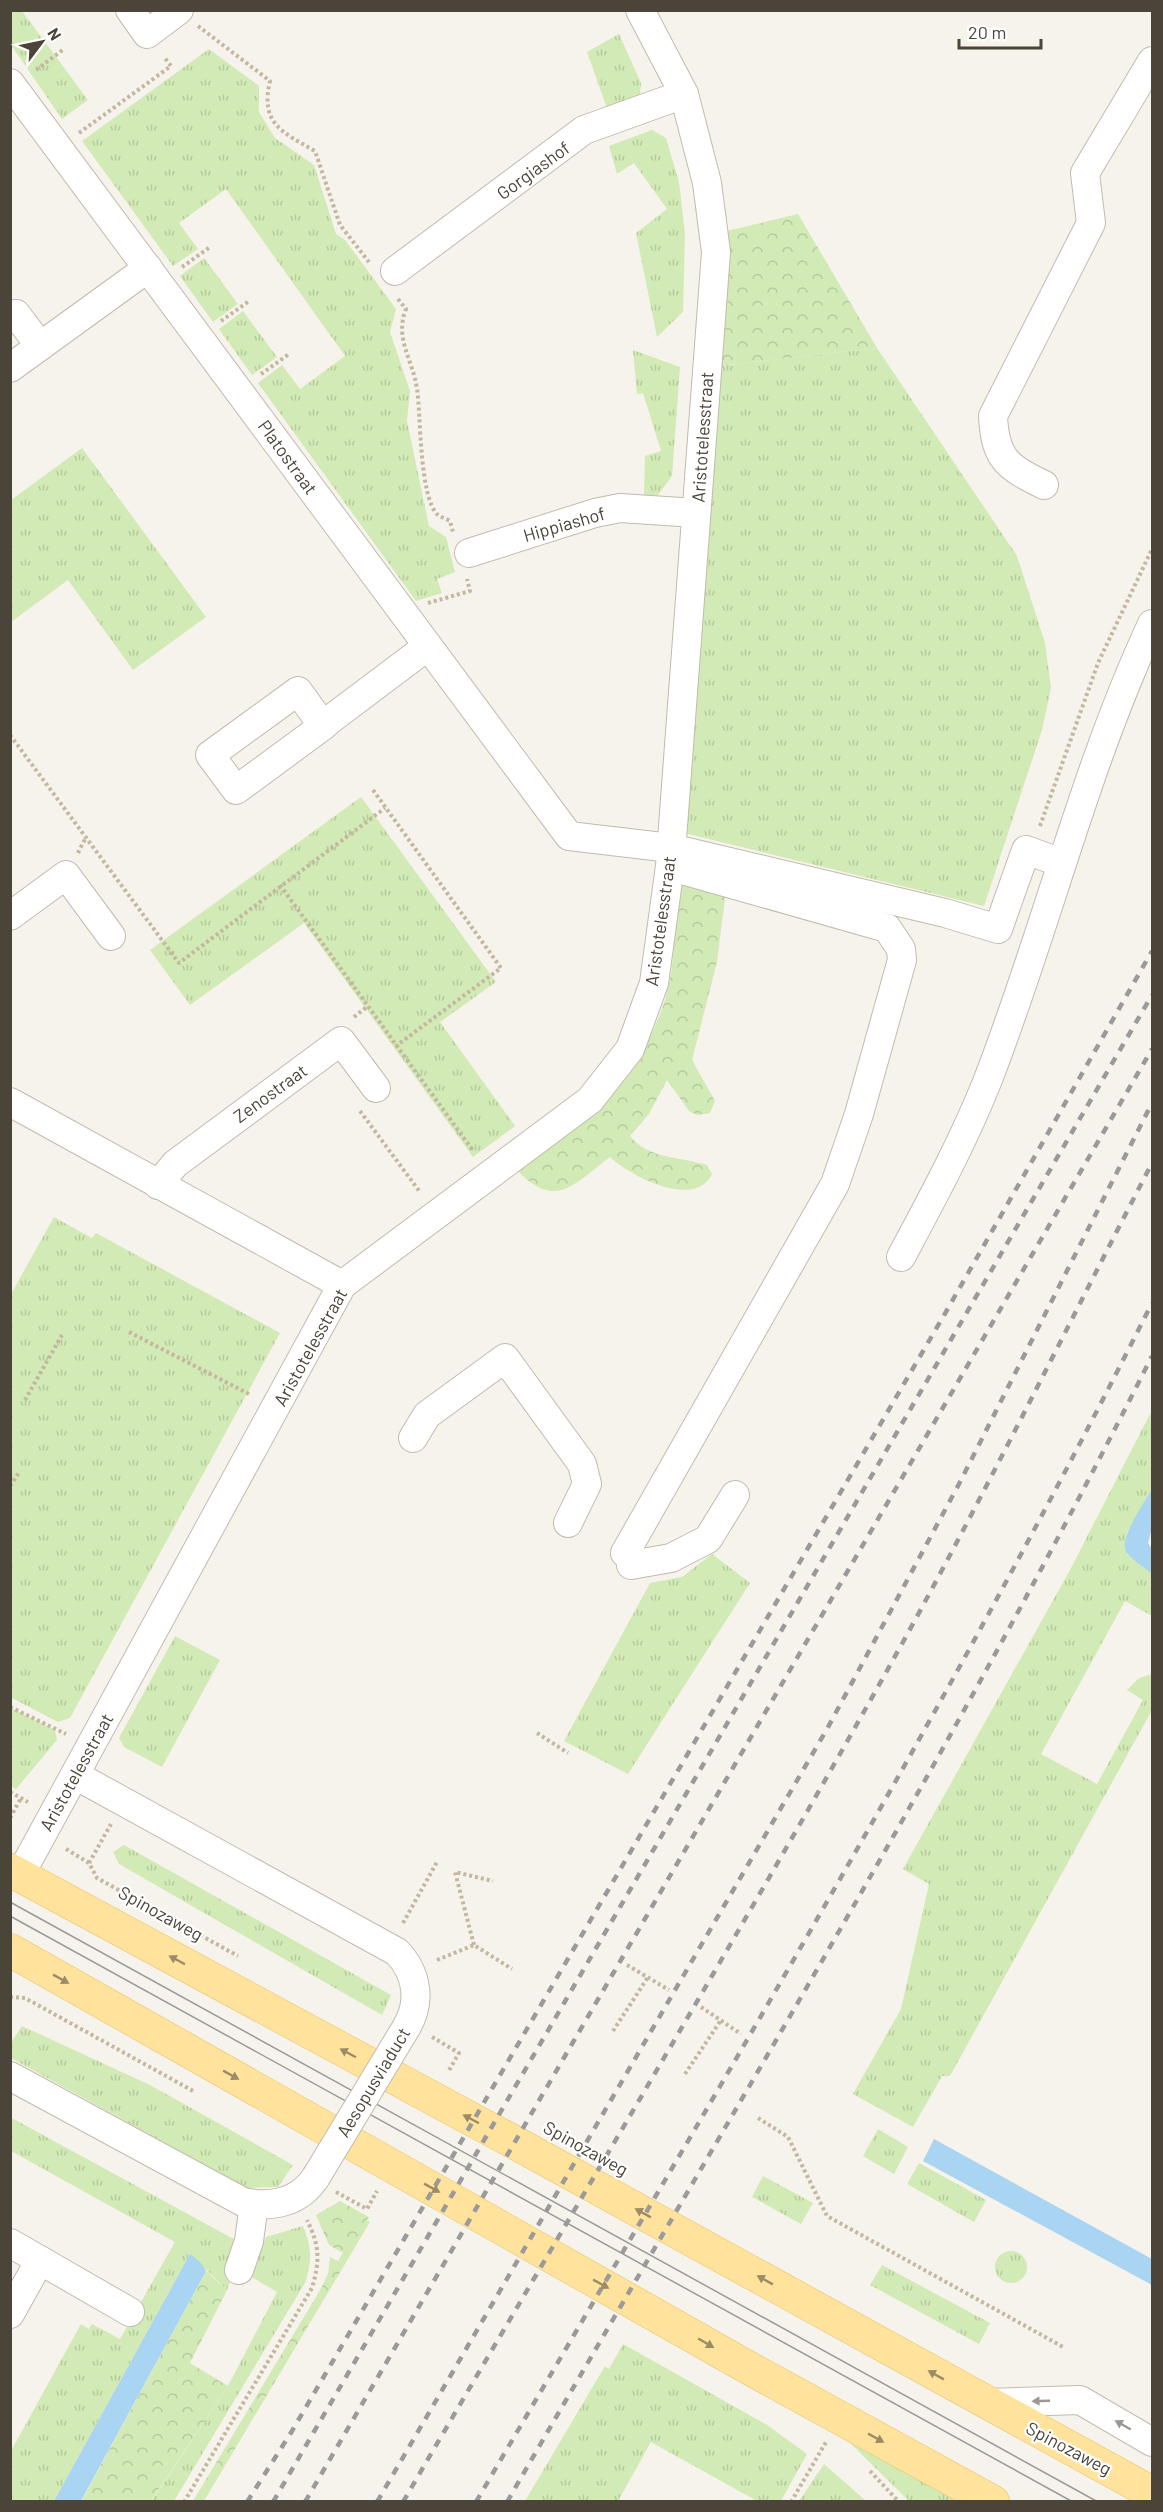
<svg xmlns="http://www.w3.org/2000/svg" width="1163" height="2512" viewBox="0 0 1163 2512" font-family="Barlow,sans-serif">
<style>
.grass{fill:url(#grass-tufts)}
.forest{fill:url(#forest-crowns)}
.water{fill:#a9d4f2}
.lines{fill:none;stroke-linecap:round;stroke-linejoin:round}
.minor-casing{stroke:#c2bbae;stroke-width:30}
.major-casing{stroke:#e6c16a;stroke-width:34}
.path{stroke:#c4b79f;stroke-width:4;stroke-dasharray:3 3;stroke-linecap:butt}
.minor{stroke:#fff;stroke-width:28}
.major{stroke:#ffe39c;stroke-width:33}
.tram{stroke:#9a9a9a;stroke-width:1.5}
.rail{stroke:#9a9a9a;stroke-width:4.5;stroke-dasharray:8 8;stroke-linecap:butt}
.minor-bridge-casing{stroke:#c2bbae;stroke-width:30;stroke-linecap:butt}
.minor-bridge{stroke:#fff;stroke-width:28}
.oneway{fill:#9c8c66}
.oneway2{fill:#9c9892}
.labels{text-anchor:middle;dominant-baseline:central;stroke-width:4.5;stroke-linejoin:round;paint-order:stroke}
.street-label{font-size:18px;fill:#4b4439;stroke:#fff}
</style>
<defs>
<pattern id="grass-tufts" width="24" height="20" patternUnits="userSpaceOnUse" patternTransform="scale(1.5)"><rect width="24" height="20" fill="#d2eab5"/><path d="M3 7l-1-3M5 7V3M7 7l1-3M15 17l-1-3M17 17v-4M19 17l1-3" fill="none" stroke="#b6ca9c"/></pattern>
<pattern id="forest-crowns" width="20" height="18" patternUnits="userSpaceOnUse" patternTransform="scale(1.5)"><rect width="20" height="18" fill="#d2eab5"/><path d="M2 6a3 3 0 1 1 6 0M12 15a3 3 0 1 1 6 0" fill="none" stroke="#b6ca9c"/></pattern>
</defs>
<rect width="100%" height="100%" fill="#f6f3ec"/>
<g class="grass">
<path d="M10 11H22L88 100 62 119 11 45Z"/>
<path d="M619 34 641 83 640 95 608 111 587 52Z"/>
<path d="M209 49 259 86V112L275 138 314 165 336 234 345 240 396 309 390 332 410 391 407 421 429 526 446 537 455 572 437 579 442 593 416 601 258 383 282 365 300 389 345 356 226 189 179 223 198 249 173 266 82 141Z"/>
<path d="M652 130 666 138 679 182 685 234 683 312 657 337 636 233 667 209 634 163 617 174 609 146Z"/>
<path d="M204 258 238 304 213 322 180 276Z"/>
<path d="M243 311 277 357 252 375 219 329Z"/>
<path d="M877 348 1017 556 1045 643 1051 688 1042 730 984 906 684 833 719 366Z"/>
<path d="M633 350 680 367 672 476 658 495H644L645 456 661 451 643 393 637 394Z"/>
<path d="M82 448 206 617 133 670 68 580 11 622V500Z"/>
<path d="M361 797 496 982 440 1022 515 1126 473 1157 304 923 190 1005 150 950Z"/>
<path d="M54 1217 92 1238 96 1233 280 1333 70 1718 58 1722 10 1697 11 1294Z"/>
<path d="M1152 1410V1489L1127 1533V1554L1152 1574V1616L1125 1601 1041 1754 1097 1784 1143 1700 1127 1690 1139 1678 1152 1674V1710L950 2076H942L913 2127 853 2094 901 2009 929 1884 903 1869 1070 1570Z"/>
<path d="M712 1554 750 1583 628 1774 564 1741 650 1583 682 1577Z"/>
<path d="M175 1636 220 1660 162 1767 124 1747 119 1738Z"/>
<path d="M11 1708 55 1730 57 1740 16 1789 11 1786Z"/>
<path d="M124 1845 391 1995 382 2015 119 1864 113 1852Z"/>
<path d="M22 2026 150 2085 293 2165 278 2187 247 2188 11 2058 10 2044Z"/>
<path d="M10 2117 239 2242 241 2252 227 2290 190 2254 54 2501H11V2451L81 2324 89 2329 92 2324 120 2339 175 2242 11 2151Z"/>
<path d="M878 2129 908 2147 894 2174 863 2156Z"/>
<path d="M919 2163 986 2200 974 2222 907 2184Z"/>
<path d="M763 2176 813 2203 801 2224 752 2197Z"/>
<path d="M303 2226C312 2248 312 2261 305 2283L174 2501 151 2502 228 2386 277 2292 245 2273 266 2237Z"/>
<circle cx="1011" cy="2267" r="16"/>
<path d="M882 2265 990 2323 979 2344 870 2285Z"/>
<path d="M623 2344 767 2425 807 2454 781 2501H757L651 2442 618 2501H525L605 2366 609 2369Z"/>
<path d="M848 2441 951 2497 956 2501H909Z"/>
<path d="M824 2464 866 2501H799Z"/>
</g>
<g class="forest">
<path d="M798 214 877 348 719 366 727 231Z"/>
<path d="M678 883 726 890 717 962 692 1060 715 1101 710 1113 697 1115 689 1111 667 1080 649 1114 630 1136C648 1159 681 1157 707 1165L712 1174C695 1210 630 1176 610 1157 573 1185 555 1211 516 1169 584 1111 655 1070 671 974 675 945 675 913 678 883Z"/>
<path d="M340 2201 369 2217 367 2220 370 2222 204 2501H193L319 2292 328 2274 330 2257 338 2261 343 2253 329 2245 316 2215Z"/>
<path d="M206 2271 227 2290 190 2363 228 2386 151 2501 81 2502Z"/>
</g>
<g class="water">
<path d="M1152 1489V1528L1148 1543 1152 1549V1574C1145 1568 1133 1561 1127 1553 1117 1540 1145 1502 1152 1489Z"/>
<path d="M934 2139 1152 2259V2285L923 2161Z"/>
<path d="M190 2254 201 2263 206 2271 81 2501H54Z"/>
</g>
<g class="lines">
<g class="minor-casing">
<g id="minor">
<path d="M130 10 147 34 179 10"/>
<path d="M10 83 569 836 671 848 945 913 998 929 1026 850 1062 863"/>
<path d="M395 271 584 130 684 94"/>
<path d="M10 319 16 314 40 346"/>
<path d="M10 368 148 268"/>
<path d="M1044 485C1008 467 995 460 993 416L1091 223 1085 173 1152 61"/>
<path d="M469 553 595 513 620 508 696 513"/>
<path d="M323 726 298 691 210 755 236 790 323 726 331 719 428 646"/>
<path d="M10 916 66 875 111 936"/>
<path d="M10 1102 342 1285"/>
<path d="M158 1185 175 1164 341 1041 376 1088"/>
<path d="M901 1257C932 1199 963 1142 987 1082 1046 931 1083 772 1152 624"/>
<path d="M413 1438 427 1415 505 1358 582 1464 587 1484 568 1523"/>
<path d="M625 1553 835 1184 859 1114 902 960 901 949 887 928 686 871"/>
<path d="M631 1565 671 1558 708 1539 735 1495"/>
<path d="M75 1775 397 1952C417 1973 422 2002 406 2028"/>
<path d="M20 1875 342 1285 590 1100 630 1049 654 983 670 866 716 252 707 183 684 94 640 10"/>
<path d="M10 2076 243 2202C272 2208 299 2203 316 2177"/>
<path d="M10 2243 130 2312"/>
<path d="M239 2270 249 2241 254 2204"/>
<path d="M10 2314 40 2260"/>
<path d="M987 2403 1080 2400 1152 2442"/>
</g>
</g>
<g class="major-casing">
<g id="major">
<path d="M10 1870 523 2147 1152 2493"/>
<path d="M10 1950 749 2368 993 2502"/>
</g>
</g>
<g class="path">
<path d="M198 26 270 81C260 124 282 132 315 151L340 225 369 262"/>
<path d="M36 70 64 49"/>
<path d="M79 133 171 66 164 57"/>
<path d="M182 267 210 247"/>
<path d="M398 299 406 309C394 338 413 360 417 389 421 414 419 498 438 515 440 517 447 519 450 521L453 532"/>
<path d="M221 321 249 301"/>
<path d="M261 374 289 354"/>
<path d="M428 603 470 591 467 579"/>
<path d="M10 735 179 963 385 808"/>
<path d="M373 790 501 968 396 1046"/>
<path d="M1040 826 1098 663 1152 549"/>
<path d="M78 853 85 839"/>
<path d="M280 885 474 1152"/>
<path d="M354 1017 368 1006"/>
<path d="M360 1111 420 1192"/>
<path d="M129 1332 251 1395"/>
<path d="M25 1400 62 1335"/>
<path d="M10 1486 20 1471"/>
<path d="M10 1707 66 1734"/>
<path d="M537 1733 568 1753"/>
<path d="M10 1792 28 1802"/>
<path d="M10 1818 21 1798"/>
<path d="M66 1849 89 1863 97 1878 238 1956"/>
<path d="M89 1863 111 1824"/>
<path d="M403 1923 437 1862"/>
<path d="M474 1945 455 1872 493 1881"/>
<path d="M437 1960 474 1945 512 1969"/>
<path d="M627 1965 669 1990"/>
<path d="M10 1997 25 1998 195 2092"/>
<path d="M701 2007 741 2034"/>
<path d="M613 2031 648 1977"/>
<path d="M432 2037 459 2053 448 2072"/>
<path d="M685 2074 721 2020"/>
<path d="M758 2118 788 2137 827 2216 1065 2348"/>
<path d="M336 2192 367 2209 377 2191"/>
<path d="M870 2471 899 2502"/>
<path d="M184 2502 312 2288C320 2260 320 2247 307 2220"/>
<path d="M791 2502 826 2442"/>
</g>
<use href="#minor" class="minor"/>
<use href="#major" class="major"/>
<g class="tram">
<path d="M10 1902 1098 2502"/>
<path d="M10 1916 1073 2502"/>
</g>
<g class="rail">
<path d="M247 2502 292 2431 943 1317 1152 951"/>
<path d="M273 2502 1152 995"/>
<path d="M305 2502 1152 1049"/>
<path d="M377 2502 827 1729 959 1484 1152 1103"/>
<path d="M403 2502C570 2215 742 1931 903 1642 990 1484 1069 1323 1152 1163"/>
<path d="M476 2502C708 2105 946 1713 1152 1303"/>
<path d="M507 2502C726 2122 955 1748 1152 1356"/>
</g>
<g class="minor-bridge-casing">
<path id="minor-bridge" d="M316 2177 406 2028"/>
</g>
<use href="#minor-bridge" class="minor-bridge"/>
</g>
<defs><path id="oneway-solid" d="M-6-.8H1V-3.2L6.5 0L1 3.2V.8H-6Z" transform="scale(1.5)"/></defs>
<g class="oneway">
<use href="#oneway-solid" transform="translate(177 1960) rotate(-152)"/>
<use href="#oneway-solid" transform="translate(61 1979) rotate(29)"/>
<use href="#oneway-solid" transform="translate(348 2053) rotate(-152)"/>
<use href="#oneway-solid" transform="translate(231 2075) rotate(29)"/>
<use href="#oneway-solid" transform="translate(471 2119) rotate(-152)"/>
<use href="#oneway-solid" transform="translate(432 2188) rotate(29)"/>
<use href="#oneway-solid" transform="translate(643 2213) rotate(-151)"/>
<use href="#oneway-solid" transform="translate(765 2280) rotate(-151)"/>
<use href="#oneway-solid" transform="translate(601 2284) rotate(29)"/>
<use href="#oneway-solid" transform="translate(706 2343) rotate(30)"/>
<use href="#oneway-solid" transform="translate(936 2375) rotate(-151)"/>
<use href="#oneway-solid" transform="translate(876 2438) rotate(29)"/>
</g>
<g class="oneway2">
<use href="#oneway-solid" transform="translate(1041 2401) rotate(178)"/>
<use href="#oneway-solid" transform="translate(1123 2425) rotate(-150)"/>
</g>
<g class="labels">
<g class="street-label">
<text transform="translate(533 170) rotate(-36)">Gorgiashof</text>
<text transform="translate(702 437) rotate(-86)">Aristotelesstraat</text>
<text transform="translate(288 457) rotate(54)">Platostraat</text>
<text transform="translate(564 524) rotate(-16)">Hippiashof</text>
<text transform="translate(660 921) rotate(-82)">Aristotelesstraat</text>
<text transform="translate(270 1093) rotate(-36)">Zenostraat</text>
<text transform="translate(310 1347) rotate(-61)">Aristotelesstraat</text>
<text transform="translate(76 1772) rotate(-61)">Aristotelesstraat</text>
<text transform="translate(161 1913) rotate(29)">Spinozaweg</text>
<text transform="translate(373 2082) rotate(-59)">Aesopusviaduct</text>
<text transform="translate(586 2148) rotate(29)">Spinozaweg</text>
<text transform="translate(1069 2448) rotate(28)">Spinozaweg</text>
</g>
</g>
<rect width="1163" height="2512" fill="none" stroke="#4b4439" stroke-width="24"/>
<g transform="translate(42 42) rotate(58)" stroke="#ffffff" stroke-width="4.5" paint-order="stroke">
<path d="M0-4.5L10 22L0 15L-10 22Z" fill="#4b4439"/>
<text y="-9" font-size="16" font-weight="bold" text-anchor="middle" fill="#4b4439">N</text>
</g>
<path d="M959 39v9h82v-9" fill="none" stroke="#4b4439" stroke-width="3"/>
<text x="968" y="39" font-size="18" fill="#4b4439" stroke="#ffffff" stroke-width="4.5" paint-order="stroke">20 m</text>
</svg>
